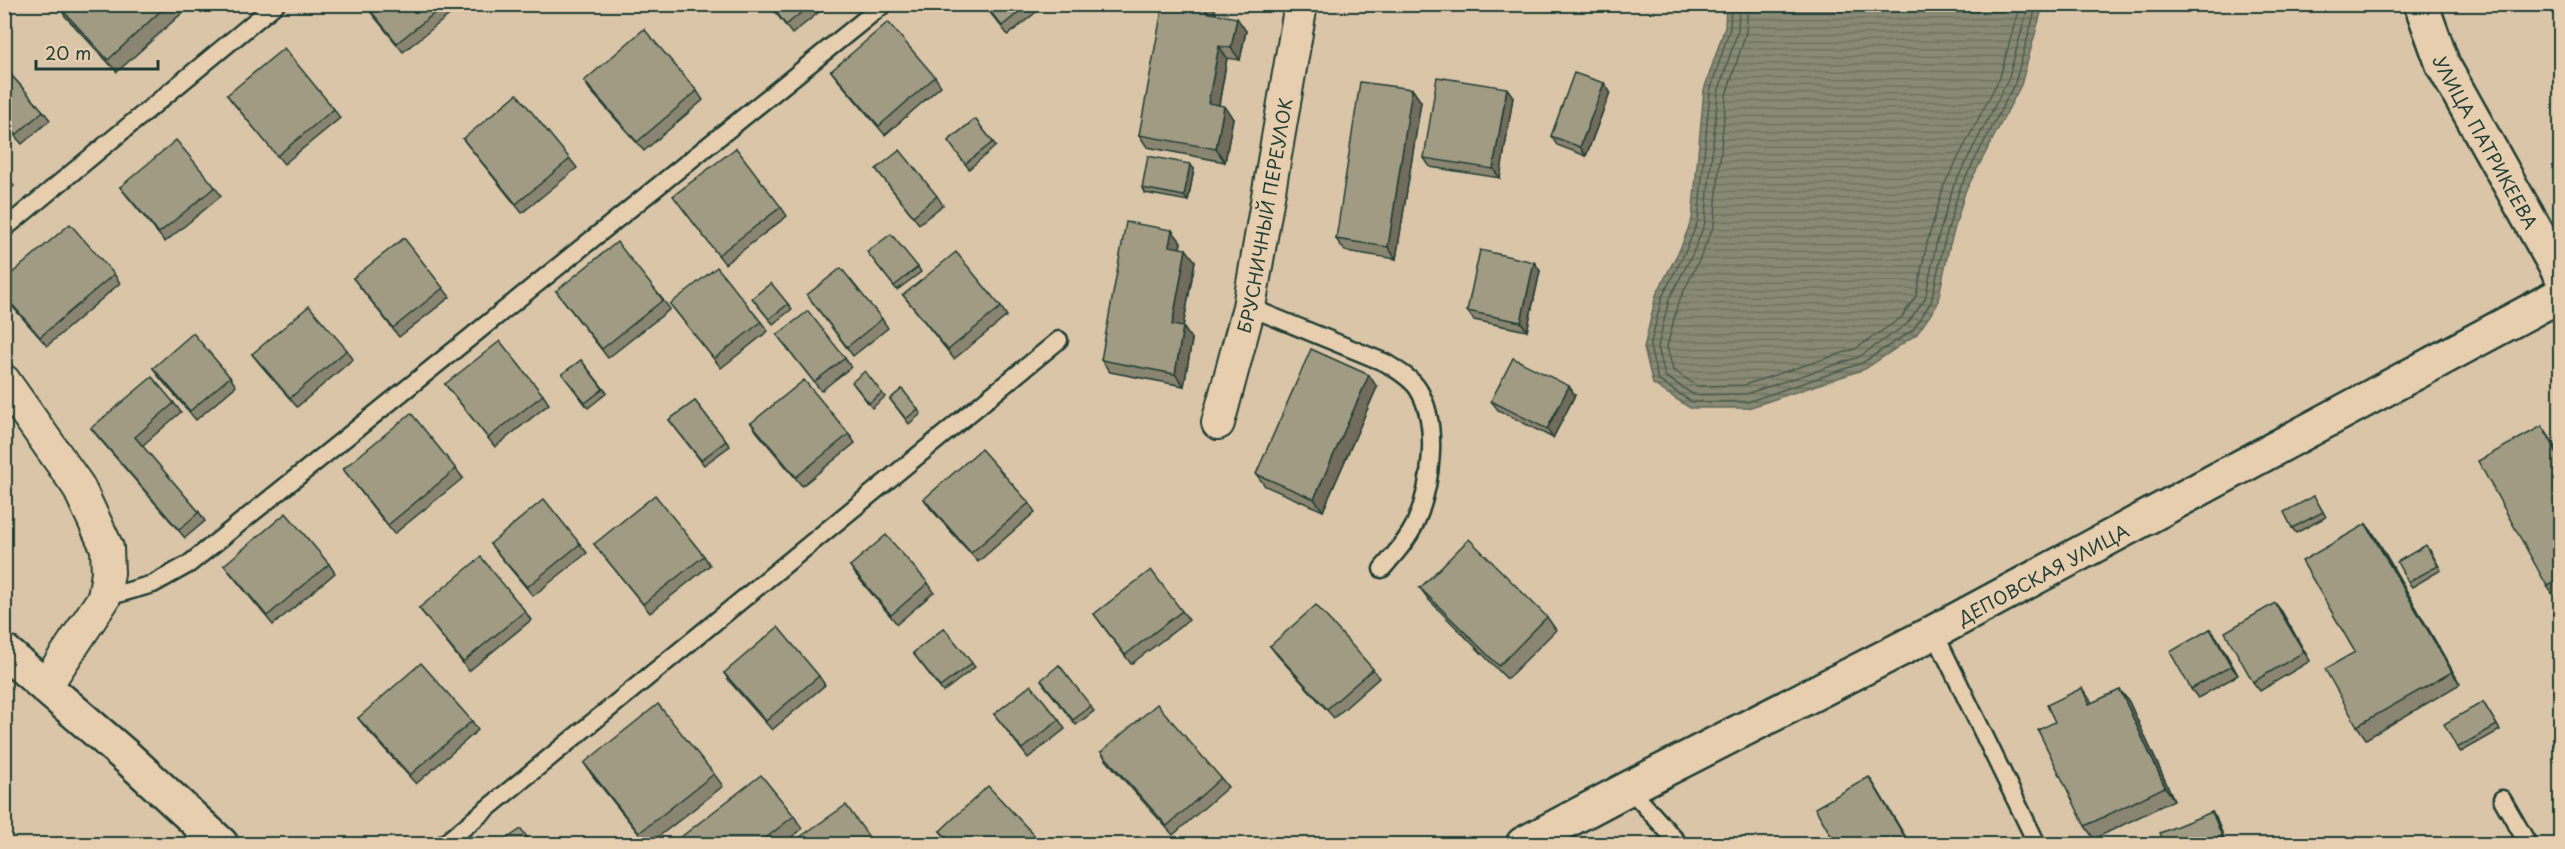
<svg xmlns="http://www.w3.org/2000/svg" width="2565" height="849" viewBox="0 0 2565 849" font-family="'Playpen Sans',sans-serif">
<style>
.water{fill:url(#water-rules);stroke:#5f6b5b;stroke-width:1.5}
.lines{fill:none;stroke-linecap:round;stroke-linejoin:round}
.shore{stroke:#495c4e;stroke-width:1.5}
.service-casing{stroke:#1f3d34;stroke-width:21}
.minor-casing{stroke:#1f3d34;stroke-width:36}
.tertiary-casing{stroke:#1f3d34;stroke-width:38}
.primary-casing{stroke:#1f3d34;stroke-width:38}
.service{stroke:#e7ceaf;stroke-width:16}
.minor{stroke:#e7ceaf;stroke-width:32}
.tertiary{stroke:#e7ceaf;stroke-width:33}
.primary{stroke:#e7ceaf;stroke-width:33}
.wall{fill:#8a8571;stroke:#1f3d34;stroke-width:1.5}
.shaded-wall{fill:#716c5c;stroke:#1f3d34;stroke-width:1.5}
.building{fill:#a19b83;stroke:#1f3d34;stroke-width:1.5}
.labels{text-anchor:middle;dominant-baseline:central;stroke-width:6;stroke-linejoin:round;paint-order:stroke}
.street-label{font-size:18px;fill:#1f3d34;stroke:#e7ceaf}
</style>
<defs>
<pattern id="water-rules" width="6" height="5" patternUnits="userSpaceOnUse" patternTransform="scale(1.5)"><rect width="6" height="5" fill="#898a75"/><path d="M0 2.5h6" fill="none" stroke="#6f7261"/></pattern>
</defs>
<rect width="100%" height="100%" fill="#dbc5a8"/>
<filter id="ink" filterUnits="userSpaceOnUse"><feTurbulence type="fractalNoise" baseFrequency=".0167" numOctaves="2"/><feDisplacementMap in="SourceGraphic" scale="12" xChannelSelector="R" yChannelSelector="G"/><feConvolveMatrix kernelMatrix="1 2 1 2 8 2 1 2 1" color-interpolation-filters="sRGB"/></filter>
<g filter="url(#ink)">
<path class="water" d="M1726 5H2043L2021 85 1965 192 1949 248 1937 305 1917 334 1865 369 1748 408H1690L1653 384 1644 348 1656 295 1681 247 1692 219 1704 90 1725 27Z"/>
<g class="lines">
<g class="shore">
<path d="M1731 4 1730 28 1710 91 1698 221 1686 250 1662 297 1650 347 1658 380 1692 402H1747L1862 363 1913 330 1931 302 1943 247 1959 190 2015 83 2037 4"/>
<path d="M1739 4 1738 30 1718 93 1705 223 1693 253 1669 299 1658 347 1665 376 1694 395 1746 394 1859 357 1907 324 1925 299 1936 245 1953 187 2008 80 2029 4"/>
<path d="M1748 4 1746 33 1726 95 1714 225 1701 256 1678 303 1667 347 1673 370 1697 386 1744 385 1855 349 1901 318 1916 296 1927 243 1944 185 2000 77 2020 4"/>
</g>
<g class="service-casing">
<g id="service">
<path d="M4 229 276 4"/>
<path d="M1249 307 1386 363C1397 370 1411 378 1418 389 1440 424 1431 488 1415 524 1407 541 1394 555 1382 569"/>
<path d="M104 598 153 584 189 564 884 4"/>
<path d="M1934 632 2037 844"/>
<path d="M1629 788 1679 844"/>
<path d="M2502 799 2528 844"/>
<path d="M444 844 1059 340"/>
</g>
</g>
<g class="minor-casing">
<g id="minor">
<path d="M4 381 78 486 107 548 108 573 104 598 46 685"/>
<path id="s1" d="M1218 423 1249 307 1301 4"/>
</g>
</g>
<g class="tertiary-casing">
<g id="tertiary">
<path id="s2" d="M2421 4 2443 65 2560 274"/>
<path id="s3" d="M1523 844 1629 788 1934 632 2560 295"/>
</g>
</g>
<g class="primary-casing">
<path id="primary" d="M4 651 129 759 221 844"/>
</g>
<use href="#service" class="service"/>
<use href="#minor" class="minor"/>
<use href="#tertiary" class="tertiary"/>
<use href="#primary" class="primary"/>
</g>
<g class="wall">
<path d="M57 4H178L183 12 117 72 65 16Z"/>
<path d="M364 4H463L403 52Z"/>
<path d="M769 4H829L792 34Z"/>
<path d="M983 4H1046L1008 35Z"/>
<path d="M1180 4H1211L1216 12V14L1246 31 1240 60 1227 58 1219 105 1233 118 1225 162 1147 147 1139 135Z"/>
<path d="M4 67 43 111 50 120 22 144 4 124Z"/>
<path d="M831 71 935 77 941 86 885 135 838 80Z"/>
<path d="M584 81 697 91 703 100 644 151 590 90Z"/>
<path d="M1604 83 1610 92 1586 156 1557 145 1551 136Z"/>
<path d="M1412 89 1421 102 1396 259 1345 251 1336 239Z"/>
<path d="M227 95 334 109 340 118 284 164 234 104Z"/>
<path d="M1513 97 1500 178 1430 167 1424 158Z"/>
<path d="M975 119 996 146 969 169 948 141Z"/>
<path d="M463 139 570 159 577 168 522 213Z"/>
<path d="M876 169 937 196 943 205 919 224Z"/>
<path d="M1194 169 1188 201 1145 193 1142 188Z"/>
<path d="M4 172 14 186 4 194Z"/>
<path d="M120 187H215L221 196 165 242 127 196Z"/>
<path d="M680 205 781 207 787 216 725 264Z"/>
<path d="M1181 242 1180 248 1195 261 1183 327 1192 340 1184 386 1110 372 1101 360Z"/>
<path d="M871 257 918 267 921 272 897 290Z"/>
<path d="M1534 262 1540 271 1527 331 1474 320 1467 311Z"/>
<path d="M114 274 120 283 47 346 4 297V280Z"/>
<path d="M353 278 443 288 450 297 399 337Z"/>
<path d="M556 291 663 300 670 309 608 358Z"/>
<path d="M807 295 882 319 888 328 853 356Z"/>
<path d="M903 295 1001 307 1007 316 954 359Z"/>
<path d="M755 302 788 304 792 309 773 324Z"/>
<path d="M670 304 761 322 768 331 721 368Z"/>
<path d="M777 335 845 358 851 367 821 391Z"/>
<path d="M347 350 353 359 297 407 259 363 252 354Z"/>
<path d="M581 360 607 393 588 408 562 374Z"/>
<path d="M153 368 230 377 236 386 196 420 159 377Z"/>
<path d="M445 384 543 395 549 404 495 447Z"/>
<path d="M855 386 882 393 885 397 872 408Z"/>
<path d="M1377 387 1323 511 1265 486 1256 474Z"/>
<path d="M902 389 921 414 909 424 890 399Z"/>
<path d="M1575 395 1553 438 1498 410 1491 401Z"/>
<path d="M695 401 730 446 704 465 669 420Z"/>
<path d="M174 403 181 412 142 446 199 512 205 521 185 538 98 437 91 428Z"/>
<path d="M751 423 849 434 855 443 802 486 757 432Z"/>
<path d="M2550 438 2560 457V596L2556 599 2547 586Z"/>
<path d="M343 469H456L463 478 394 534Z"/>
<path d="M2314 496 2326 517 2296 533 2292 528Z"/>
<path d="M924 499 1029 503 1035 512 978 562 930 508Z"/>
<path d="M2366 524 2375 536 2460 684 2366 739 2357 726 2355 652Z"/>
<path d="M490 544H580L587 553 533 596Z"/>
<path d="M594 544 704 556 710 565 650 613Z"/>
<path d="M2430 550 2441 570 2412 587 2408 582Z"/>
<path d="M329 564 335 573 273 625 231 574 224 565Z"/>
<path d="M850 566 928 583 934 592 897 624 856 575Z"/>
<path d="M1420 588 1547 617 1556 630 1507 679 1429 600Z"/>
<path d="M2275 603 2282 612 2310 661 2260 691 2253 682Z"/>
<path d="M419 608 525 611 531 620 469 671Z"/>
<path d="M1182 611 1189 620 1131 664 1094 614Z"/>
<path d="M944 628 975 667 943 692 913 653Z"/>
<path d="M2210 629 2217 638 2238 675 2198 698 2191 689Z"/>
<path d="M1270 646 1373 669 1379 678 1334 718 1277 655Z"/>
<path d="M1059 665 1094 711 1076 725 1044 685Z"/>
<path d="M724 673 819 676 825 685 772 730 730 682Z"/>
<path d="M2120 690 2129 702 2174 800 2094 839 2085 826 2092 703Z"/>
<path d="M2483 702 2500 730 2461 752 2457 748Z"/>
<path d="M994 714 1059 720 1065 729 1028 758Z"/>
<path d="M358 718 472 721 478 730 416 784 365 727Z"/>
<path d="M1101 752 1221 778 1228 787 1173 835 1107 761Z"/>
<path d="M584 763 714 774 723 786 649 844H647L592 775Z"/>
<path d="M2212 812 2216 817 2225 841 2216 844H2165Z"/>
<path d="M794 816 802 829 782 844H672Z"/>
<path d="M940 831 1035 836 1041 844H951Z"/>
</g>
<g class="shaded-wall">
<path d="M1207 4H1211L1216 12 1214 24 1205 12Z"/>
<path d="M1237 18 1246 31 1240 60 1231 48Z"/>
<path d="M1219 46 1227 58 1217 115 1208 103Z"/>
<path d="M1604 83 1610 92 1586 156 1580 147Z"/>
<path d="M1507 88 1513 97 1500 178 1493 169Z"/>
<path d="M1412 89 1421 102 1396 259 1388 247Z"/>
<path d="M1224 106 1233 118 1225 162 1216 149Z"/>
<path d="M1190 164 1194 169 1188 201 1184 196Z"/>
<path d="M1172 230 1181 242 1178 259 1169 246Z"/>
<path d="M1186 249 1195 261 1181 338 1172 325Z"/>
<path d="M1534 262 1540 271 1527 331 1521 322Z"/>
<path d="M1183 327 1192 340 1184 386 1175 374Z"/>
<path d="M1369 375 1377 387 1323 511 1314 499Z"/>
<path d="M1569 386 1575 395 1553 438 1547 429Z"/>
<path d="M2542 426 2550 438 2560 457V460Z"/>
<path d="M2366 524 2375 536 2460 684 2452 672Z"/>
<path d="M2275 603 2282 612 2310 661 2304 652Z"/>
<path d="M2210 629 2217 638 2238 675 2231 666Z"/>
<path d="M2082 688 2091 701 2098 716 2089 704Z"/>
<path d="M2120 690 2129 702 2174 800 2165 787Z"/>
<path d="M1869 777 1875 786 1910 844H1909Z"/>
<path d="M2212 812 2216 817 2225 841 2222 836Z"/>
</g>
<g class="building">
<path d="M57 4H168L108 60Z"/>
<path d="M365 4H446L397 43Z"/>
<path d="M770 4H812L786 25Z"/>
<path d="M984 4H1029L1002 26Z"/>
<path d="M1163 4 1180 7V4H1207L1205 12 1237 18 1231 48 1219 46 1208 103 1224 106 1216 149 1139 135Z"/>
<path d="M888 22 935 77 879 126 831 71Z"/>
<path d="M644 29 697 91 637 142 584 81Z"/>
<path d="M284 48 334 109 277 156 227 95Z"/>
<path d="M4 67 43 111 16 135 4 122Z"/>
<path d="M1574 73 1604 83 1580 147 1551 136Z"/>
<path d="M1437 77 1507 88 1493 169 1424 158Z"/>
<path d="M1360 82 1412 89 1388 247 1336 239Z"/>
<path d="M517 94 570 159 516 204 463 139Z"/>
<path d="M975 119 993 142 965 164 948 141Z"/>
<path d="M176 140 215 187 159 233 120 187Z"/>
<path d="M736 148 781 207 718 255 673 196Z"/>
<path d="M900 150 937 196 913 216 876 169Z"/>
<path d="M1148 156 1190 164 1184 196 1142 188Z"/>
<path d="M1126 222 1172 230 1169 246 1186 249 1172 325 1183 327 1175 374 1101 360Z"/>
<path d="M70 224 114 274 40 337 4 295V280Z"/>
<path d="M891 234 918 267 894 286 867 252Z"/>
<path d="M404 238 443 288 393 328 353 278Z"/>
<path d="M617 242 663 300 602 349 556 291Z"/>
<path d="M1480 250 1534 262 1521 322 1467 311Z"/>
<path d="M956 252 1001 307 948 350 903 295Z"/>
<path d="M717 267 761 322 714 359 670 304Z"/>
<path d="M841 268 882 319 847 347 807 295Z"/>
<path d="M771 283 788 304 769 319 752 298Z"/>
<path d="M309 306 347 350 290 398 252 354Z"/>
<path d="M808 311 845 358 814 382 777 335Z"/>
<path d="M193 333 230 377 190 411 153 368Z"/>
<path d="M500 341 543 395 488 438 445 384Z"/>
<path d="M1311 349 1369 375 1314 499 1256 474Z"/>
<path d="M1513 358 1569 386 1547 429 1491 401Z"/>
<path d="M581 360 603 389 585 403 562 374Z"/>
<path d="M865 371 882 393 869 403 852 382Z"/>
<path d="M152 377 174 403 135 437 199 512 179 530 91 428Z"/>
<path d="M804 380 849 434 796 477 751 423Z"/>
<path d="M902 389 918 409 906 419 890 399Z"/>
<path d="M695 401 726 441 701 460 669 420Z"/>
<path d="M411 413 456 469 388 525 343 469Z"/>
<path d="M2542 426 2560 460V579L2547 586 2478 461Z"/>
<path d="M981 449 1029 503 971 553 924 499Z"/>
<path d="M655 495 704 556 643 604 594 544Z"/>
<path d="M2314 496 2323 512 2292 528 2284 512Z"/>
<path d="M544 499 580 544 527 587 490 544Z"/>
<path d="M286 513 329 564 267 616 224 565Z"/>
<path d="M2366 524 2452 672 2357 726 2325 669 2355 652 2302 561Z"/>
<path d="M886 535 928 583 891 615 850 566Z"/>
<path d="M1469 539 1547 617 1499 666 1420 588Z"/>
<path d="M2426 545 2438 566 2408 582 2397 562Z"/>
<path d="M481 557 525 611 463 662 419 608Z"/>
<path d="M1151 570 1182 611 1125 655 1094 614Z"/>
<path d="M2275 603 2304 652 2253 682 2225 632Z"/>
<path d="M1316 605 1373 669 1327 709 1270 646Z"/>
<path d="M778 627 819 676 766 721 724 673Z"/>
<path d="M944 628 972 663 940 687 913 653Z"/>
<path d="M2210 629 2231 666 2191 689 2170 652Z"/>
<path d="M421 663 472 721 410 775 358 718Z"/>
<path d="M1059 665 1091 706 1073 720 1041 680Z"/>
<path d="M1031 685 1059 720 1022 749 994 714Z"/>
<path d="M2082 688 2089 704 2120 690 2165 787 2085 826 2038 730 2055 722 2047 705Z"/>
<path d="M2483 702 2497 725 2457 748 2444 724Z"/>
<path d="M658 704 714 774 639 833 584 763Z"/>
<path d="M1157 704 1221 778 1167 826 1101 752Z"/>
<path d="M761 775 794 816 758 844H672Z"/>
<path d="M1869 777 1909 844H1836L1815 808Z"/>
<path d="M988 786 1035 836 1026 844H953L940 831Z"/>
<path d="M846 805 874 844H790Z"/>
<path d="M2212 812 2222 836 2200 844H2165L2160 833Z"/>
<path d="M521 829 532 844H499Z"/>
</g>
</g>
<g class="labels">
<g class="street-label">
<text stroke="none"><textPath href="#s2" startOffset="153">УЛИЦА ПАТРИКЕЕВА</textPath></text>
<text stroke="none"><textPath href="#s1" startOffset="213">БРУСНИЧНЫЙ ПЕРЕУЛОК</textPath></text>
<text stroke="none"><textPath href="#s3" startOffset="586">ДЕПОВСКАЯ УЛИЦА</textPath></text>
</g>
</g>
<rect width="2565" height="849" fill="none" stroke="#e7ceaf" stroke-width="24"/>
<rect x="12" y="12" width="2541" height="825" fill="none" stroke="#1f3d34" stroke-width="2" filter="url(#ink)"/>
<path d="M36 60v9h122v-9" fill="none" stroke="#1f3d34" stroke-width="3"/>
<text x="45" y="60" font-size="18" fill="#1f3d34" stroke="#e7ceaf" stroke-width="4.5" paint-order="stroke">20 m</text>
</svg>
